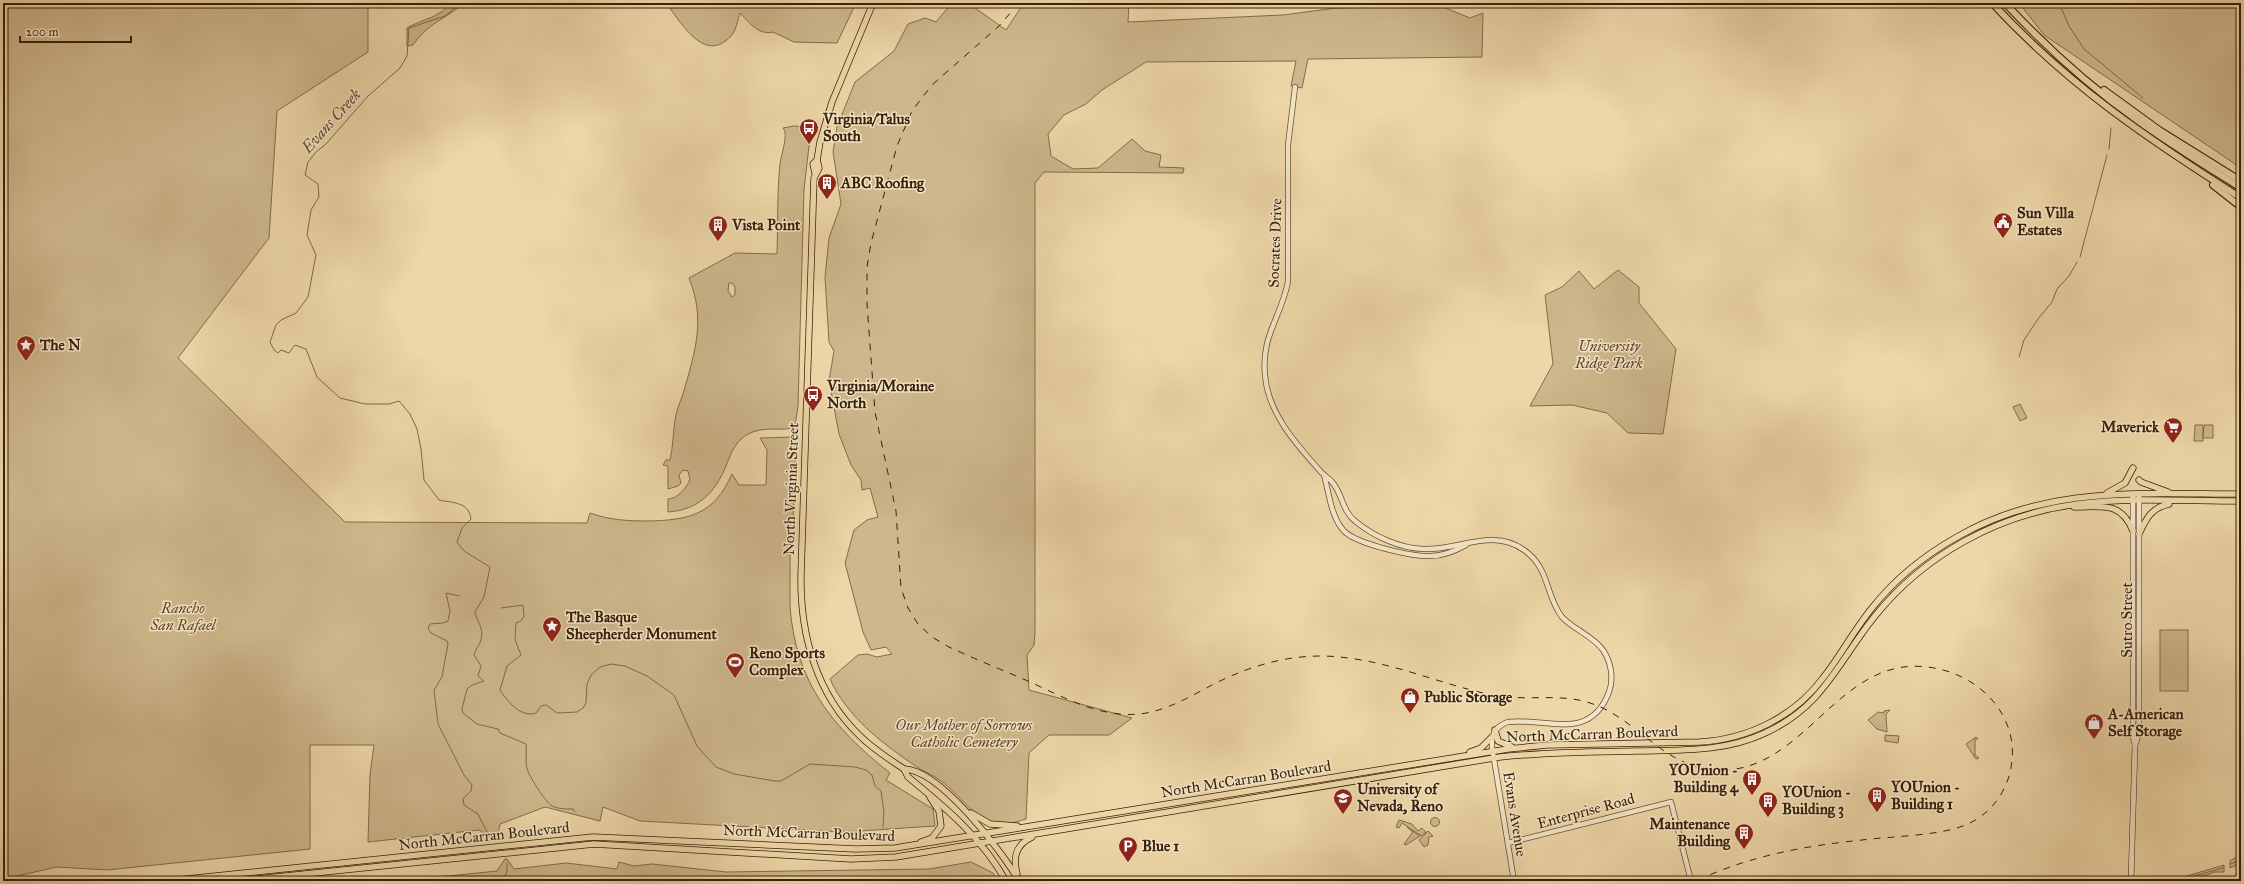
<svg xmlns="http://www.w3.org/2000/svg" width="2244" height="884" viewBox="0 0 2244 884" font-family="'IM FELL Great Primer',serif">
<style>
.green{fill:#ceb78c;stroke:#836c4a;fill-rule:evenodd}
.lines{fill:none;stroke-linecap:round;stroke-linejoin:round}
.stream{stroke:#7f6847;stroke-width:1}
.tertiary-casing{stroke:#654e30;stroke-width:6}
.secondary-casing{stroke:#382009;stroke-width:6}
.primary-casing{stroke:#382009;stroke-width:7}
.motorway-casing{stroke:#382009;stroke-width:8}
.tertiary{stroke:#f3e4c6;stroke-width:4.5}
.secondary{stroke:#f3e4c6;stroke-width:5}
.primary{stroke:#edd6a7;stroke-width:5.5}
.motorway{stroke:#edd6a7;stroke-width:6}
.rail{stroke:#382009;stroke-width:1;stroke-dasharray:7 7;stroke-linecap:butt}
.labels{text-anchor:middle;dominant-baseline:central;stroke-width:3;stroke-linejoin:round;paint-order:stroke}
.poi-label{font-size:15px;font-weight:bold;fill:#382009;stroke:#f3e4c6;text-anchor:start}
.street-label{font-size:15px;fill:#382009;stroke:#f3e4c6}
.park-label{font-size:15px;font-style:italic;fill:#5e462a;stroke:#f3e4c6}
.water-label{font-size:16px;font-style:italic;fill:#624a2d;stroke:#f3e4c6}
</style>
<rect width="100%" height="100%" fill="#edd6a7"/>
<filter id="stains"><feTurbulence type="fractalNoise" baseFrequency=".005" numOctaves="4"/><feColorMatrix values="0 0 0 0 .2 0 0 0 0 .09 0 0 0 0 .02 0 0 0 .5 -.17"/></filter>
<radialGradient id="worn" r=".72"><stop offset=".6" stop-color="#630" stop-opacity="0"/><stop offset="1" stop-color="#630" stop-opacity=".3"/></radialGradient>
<g class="green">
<path d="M3 3H368V52L277 111 269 238 178 358 345 522 587 523 590 513C610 520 627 521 648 521 689 520 714 515 732 474L739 485H766L767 450 760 438 793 437 796 441 793 521 790 523V607C796 683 832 727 890 773L886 780 933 809 935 826 844 832 640 821 603 807 600 821 545 807 500 824 497 839 494 840 479 830 368 842 370 775 374 745H310V849L107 870 57 867 3 879Z"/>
<path d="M450 3H464C444 20 428 23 413 45L407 46V28C422 19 440 18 450 3Z"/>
<path d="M666 3H856L837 43 794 42 773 32C759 36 749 22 740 13 738 19 736 31 731 36 704 65 681 22 666 3Z"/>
<path d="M952 3H968L1006 30 1024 3H1129L1128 22 1283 15 1336 8 1441 6 1470 18 1483 13 1482 57 1308 59 1302 88 1291 86 1296 61 1146 62 1102 90 1086 104 1064 115 1048 134 1051 156 1073 169 1098 168 1132 139 1145 151 1161 155 1159 167 1184 168 1183 173 1044 172 1035 183V633L1034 645 1027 655 1029 690 1132 718 1109 735H1049L1029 753 1026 819C1014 823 1003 826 990 821 970 814 958 793 941 781 933 775 925 772 917 767 883 744 847 717 830 679L858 655 867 654 877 657 892 654 886 647 871 650 863 632 845 563 854 530 867 520 878 517 870 488 862 490 861 480 851 465 839 434 829 381 834 351 829 342 825 277 829 238 841 204 833 152 837 127 855 82 894 51 908 24 925 18 936 22Z"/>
<path d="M2019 3H2241V168L2044 35Z"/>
<path d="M794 126 809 127 814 133 809 146 804 190 798 406 795 426C786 434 760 422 741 439 733 447 730 456 726 466 715 493 698 510 668 512V499C677 499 687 488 690 479L688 471 683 470 679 475 681 483 678 486 668 489V466L663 465 666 460H670C673 447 673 434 675 420 676 412 680 402 683 394 695 352 706 320 689 278L735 253 777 254C778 224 777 194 780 164 781 155 789 133 783 128ZM729 283H732L735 287V295L732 297 728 291Z"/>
<path d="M1618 270 1639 287V303L1676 349 1663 434 1628 433 1607 413 1572 405 1530 406 1553 364 1545 295 1562 287 1579 271 1594 289Z"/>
<path d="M2020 404 2027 418 2020 421 2013 407Z"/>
<path d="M2195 425H2203V441H2194Z"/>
<path d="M2204 425H2213V438H2203Z"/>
<rect x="2160" y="630" width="28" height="61"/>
<path d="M1890 710 1886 714 1887 732 1877 729 1868 720 1878 712 1884 713V711Z"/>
<path d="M1885 735 1899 736 1898 743 1885 741Z"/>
<path d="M1976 737 1978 739H1975V755L1979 758 1976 759 1966 744Z"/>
<circle cx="1435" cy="822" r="4.5"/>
<path d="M1399 820 1412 824 1418 831 1422 828 1426 832 1421 836 1402 823 1399 828 1396 827Z"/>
<path d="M1407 827 1420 836 1406 845 1404 844 1413 832Z"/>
<path d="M1428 831 1433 836 1429 837 1428 845 1424 847 1419 840Z"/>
<path d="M2241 854V863L2230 868V861Z"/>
<path d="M505 859H507L514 869 566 863 617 869 619 862 634 866 652 864 726 872 929 869 971 862 993 873 998 881H398L497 871Z"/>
<path d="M2224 865V872H2215L2190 881H2170Z"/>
</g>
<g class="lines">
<g class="stream">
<path d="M461 3 445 16 409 28 407 56 400 68 368 96 326 144 316 152 308 162 305 175 318 184 319 197 311 210 307 235 316 255 308 297 296 313 281 320 276 325 270 342 274 350 278 353 281 350 289 353 295 345 306 349 317 377 340 398 365 404H389L399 401 410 414 417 429 421 449 424 480 439 500C451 503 469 501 471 519L462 528 457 542 464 551 490 567 484 597 475 612C477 622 484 627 481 640 480 645 475 649 474 655L481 666 478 676 484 681 472 685 467 689 462 709 463 713 477 724 498 729 500 733 526 744C527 753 525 762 527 768 528 775 546 803 552 806 558 809 566 809 573 809L575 812"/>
<path d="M2059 3 2069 26 2084 49 2143 98"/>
<path d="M2109 149 2111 128"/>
<path d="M2080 257 2107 155"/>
<path d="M2019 357 2024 340 2038 319 2052 302 2057 289 2069 276 2077 262"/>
<path d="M459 596 446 593 450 611 448 621 443 623 430 624 428 628 431 633 447 641 448 644 442 677 434 690 438 724 464 775 472 785 471 791 463 799 464 805 478 814 487 832 496 839"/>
<path d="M501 608 523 605 524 616 521 621 516 623 515 640 521 655 507 666 500 690C508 702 521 718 536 713L541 706 546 705 557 713 577 712 583 708 586 703 587 684 591 675 600 667 611 664 625 666 647 676 674 695 697 746 716 767 734 774 775 781H781L810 764 855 767 866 770 872 775 875 786 881 791 884 812 883 827"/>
<path d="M2231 864 2241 859"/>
<path d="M502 881 507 872V863"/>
<path d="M2176 881 2223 868"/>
</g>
<g class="tertiary-casing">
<g id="tertiary">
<path d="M1295 87 1288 145V282C1281 317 1261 336 1265 375 1268 414 1297 445 1322 473 1325 476 1330 479 1333 483 1342 494 1343 512 1355 521 1373 536 1399 548 1423 549 1458 551 1492 527 1524 550 1550 568 1545 595 1562 617 1574 630 1592 635 1603 650 1611 662 1614 678 1609 692 1590 743 1545 717 1508 722 1496 726 1491 735 1492 747L1514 881"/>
<path d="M1324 475C1329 493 1331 516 1343 530 1355 544 1413 557 1431 556 1443 556 1455 551 1466 545"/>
<path d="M1508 843 1671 802 1691 881"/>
</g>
</g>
<g class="secondary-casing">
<g id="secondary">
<path d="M2135 745 2138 736 2139 719V497"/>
<path d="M2131 881 2135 745 2133 737V496"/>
</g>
</g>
<g class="primary-casing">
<g id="primary">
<path d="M873 3 832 102 820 142 817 160 819 168 814 178 801 575C800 634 816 694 860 736 873 749 889 759 904 769L908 777C946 808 982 838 1006 881"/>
<path d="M815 173 813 164 817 160"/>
<path d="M2139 480 2141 482 2168 492"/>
<path d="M2107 493 2125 483 2133 468"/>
<path d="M2074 507C2102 507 2121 501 2133 531"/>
<path d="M2139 534C2146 519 2151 508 2169 504"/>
<path d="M1495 730 1498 741 1512 747"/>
<path d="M1470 752 1481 748 1492 737"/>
<path d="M904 769C939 769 1002 851 1019 881"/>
<path d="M971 813 990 824 1017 826"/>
<path d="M921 842 932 838 941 826 939 811 930 797"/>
<path d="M1017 874C1013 858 1015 845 1032 837"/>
<path d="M167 881 593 837 856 849 895 848 1508 749 1547 745 1700 742C1748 739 1794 717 1823 678 1841 655 1854 630 1872 608 1895 579 1925 555 1957 537 2046 485 2142 494 2241 494"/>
<path d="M237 881 594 844 851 859 896 857 1500 757C1546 752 1592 752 1638 751 1681 750 1725 752 1765 733 1824 706 1837 663 1875 616 1925 554 1999 514 2078 504 2131 497 2187 501 2241 501"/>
</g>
</g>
<g class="motorway-casing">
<g id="motorway">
<path d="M1992 3C2068 85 2148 139 2241 198"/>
<path d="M2005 3C2045 46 2089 86 2137 120 2170 144 2206 166 2241 188"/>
<path d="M2104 90 2159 130 2241 181"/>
<path d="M2213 185 2241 207"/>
</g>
</g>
<use href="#tertiary" class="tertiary"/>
<use href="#secondary" class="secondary"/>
<use href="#primary" class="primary"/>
<use href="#motorway" class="motorway"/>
<path class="rail" d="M1019 3 999 26 932 85 912 111 897 146 871 243 867 267V304L875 412 896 511 901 588 908 608 918 624 932 637 949 647C975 659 1002 670 1028 681 1063 697 1100 718 1140 714 1166 711 1189 697 1212 685 1255 663 1300 651 1348 658 1397 664 1444 685 1492 695 1526 702 1561 692 1593 704 1638 720 1665 768 1716 770 1807 775 1838 650 1934 668 1952 671 1969 679 1983 691 2003 708 2015 734 2012 760 2010 787 1994 811 1970 823 1944 836 1893 836 1862 840 1804 846 1749 856 1696 881"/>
</g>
<defs>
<g id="bus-pin" transform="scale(1)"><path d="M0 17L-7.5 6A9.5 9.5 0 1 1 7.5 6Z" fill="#8f2418" stroke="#f3e4c6"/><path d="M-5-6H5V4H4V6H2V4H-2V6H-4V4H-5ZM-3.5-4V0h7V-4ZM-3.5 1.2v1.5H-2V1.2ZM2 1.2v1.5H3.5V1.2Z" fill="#fff"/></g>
<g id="building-pin" transform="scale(1)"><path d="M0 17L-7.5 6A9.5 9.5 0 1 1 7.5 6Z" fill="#8f2418" stroke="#f3e4c6"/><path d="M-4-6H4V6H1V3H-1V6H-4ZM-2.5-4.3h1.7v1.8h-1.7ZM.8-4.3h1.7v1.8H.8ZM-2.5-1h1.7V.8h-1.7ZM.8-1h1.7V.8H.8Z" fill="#fff"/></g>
<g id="civic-pin" transform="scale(1)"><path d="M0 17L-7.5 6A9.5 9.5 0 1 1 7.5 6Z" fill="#8f2418" stroke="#f3e4c6"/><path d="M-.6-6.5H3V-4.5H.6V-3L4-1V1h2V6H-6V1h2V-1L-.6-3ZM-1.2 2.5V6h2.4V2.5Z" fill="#fff"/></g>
<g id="sight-pin" transform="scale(1)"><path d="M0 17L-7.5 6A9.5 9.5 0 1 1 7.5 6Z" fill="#8f2418" stroke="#f3e4c6"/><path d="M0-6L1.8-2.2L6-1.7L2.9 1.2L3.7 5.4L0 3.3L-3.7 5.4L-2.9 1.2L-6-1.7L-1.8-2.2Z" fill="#fff"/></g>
<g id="supermarket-pin" transform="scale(1)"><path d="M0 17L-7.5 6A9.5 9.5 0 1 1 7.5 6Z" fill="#8f2418" stroke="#f3e4c6"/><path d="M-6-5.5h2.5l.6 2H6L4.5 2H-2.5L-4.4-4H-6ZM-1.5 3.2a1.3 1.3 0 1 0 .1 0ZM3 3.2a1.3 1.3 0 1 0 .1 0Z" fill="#fff"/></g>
<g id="stadium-pin" transform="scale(1)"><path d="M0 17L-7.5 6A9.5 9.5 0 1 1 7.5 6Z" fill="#8f2418" stroke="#f3e4c6"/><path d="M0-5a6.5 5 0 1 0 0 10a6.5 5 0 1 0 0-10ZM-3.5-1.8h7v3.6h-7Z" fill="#fff"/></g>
<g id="shop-pin" transform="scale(1)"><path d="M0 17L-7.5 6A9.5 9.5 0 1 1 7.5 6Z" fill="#8f2418" stroke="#f3e4c6"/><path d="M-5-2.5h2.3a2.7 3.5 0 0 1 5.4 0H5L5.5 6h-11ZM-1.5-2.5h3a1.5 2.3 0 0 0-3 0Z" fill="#fff"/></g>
<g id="university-pin" transform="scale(1)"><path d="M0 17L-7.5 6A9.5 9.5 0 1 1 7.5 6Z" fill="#8f2418" stroke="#f3e4c6"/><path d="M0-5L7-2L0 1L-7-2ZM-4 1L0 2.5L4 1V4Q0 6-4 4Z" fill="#fff"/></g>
<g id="parking-pin" transform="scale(1)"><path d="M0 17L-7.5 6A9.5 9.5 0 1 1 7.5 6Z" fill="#8f2418" stroke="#f3e4c6"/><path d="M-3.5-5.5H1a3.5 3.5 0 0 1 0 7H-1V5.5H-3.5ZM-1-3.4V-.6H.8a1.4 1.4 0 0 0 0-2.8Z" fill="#fff"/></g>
</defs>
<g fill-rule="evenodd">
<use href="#bus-pin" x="809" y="128"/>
<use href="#building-pin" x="827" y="183"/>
<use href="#civic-pin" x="2003" y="222"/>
<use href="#building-pin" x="718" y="225"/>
<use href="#sight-pin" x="26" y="345"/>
<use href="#bus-pin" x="813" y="395"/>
<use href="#supermarket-pin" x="2173" y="427"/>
<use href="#sight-pin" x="552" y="626"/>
<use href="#stadium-pin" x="735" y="662"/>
<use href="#shop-pin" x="1410" y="697"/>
<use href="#shop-pin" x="2094" y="723"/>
<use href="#building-pin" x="1752" y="779"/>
<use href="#building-pin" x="1877" y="796"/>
<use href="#university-pin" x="1343" y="798"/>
<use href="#building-pin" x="1768" y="801"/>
<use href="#building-pin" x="1744" y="833"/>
<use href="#parking-pin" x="1128" y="846"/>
</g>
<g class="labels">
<g class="poi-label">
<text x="823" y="119">Virginia/Talus<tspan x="823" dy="17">South</tspan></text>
<text x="841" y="183">ABC Roofing</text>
<text x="2017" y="213">Sun Villa<tspan x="2017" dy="17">Estates</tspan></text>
<text x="732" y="225">Vista Point</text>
<text x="40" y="345">The N</text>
<text x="827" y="386">Virginia/Moraine<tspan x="827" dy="17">North</tspan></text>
<text x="2159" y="427" text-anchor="end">Maverick</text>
<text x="566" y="617">The Basque<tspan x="566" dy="17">Sheepherder Monument</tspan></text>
<text x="749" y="653">Reno Sports<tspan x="749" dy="17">Complex</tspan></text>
<text x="1424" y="697">Public Storage</text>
<text x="2108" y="714">A-American<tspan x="2108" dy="17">Self Storage</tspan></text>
<text x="1738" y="770" text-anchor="end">YOUnion -<tspan x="1738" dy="17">Building 4</tspan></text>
<text x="1891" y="787">YOUnion -<tspan x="1891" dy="17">Building 1</tspan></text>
<text x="1357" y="789">University of<tspan x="1357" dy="17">Nevada, Reno</tspan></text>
<text x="1782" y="792">YOUnion -<tspan x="1782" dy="17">Building 3</tspan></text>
<text x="1730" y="824" text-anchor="end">Maintenance<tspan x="1730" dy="17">Building</tspan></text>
<text x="1142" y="846">Blue 1</text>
</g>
<g class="street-label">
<text transform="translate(1275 243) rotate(-88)">Socrates Drive</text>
<text transform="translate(791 489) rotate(-88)">North Virginia Street</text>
<text transform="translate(2127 620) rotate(-90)">Sutro Street</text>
<text transform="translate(1592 734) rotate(-2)">North McCarran Boulevard</text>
<text transform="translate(1246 779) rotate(-9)">North McCarran Boulevard</text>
<text transform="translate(1586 811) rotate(-15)">Enterprise Road</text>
<text transform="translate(1515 814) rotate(81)">Evans Avenue</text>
<text transform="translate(809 833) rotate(2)">North McCarran Boulevard</text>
<text transform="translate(484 836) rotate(-6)">North McCarran Boulevard</text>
</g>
<g class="park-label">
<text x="1609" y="346">University<tspan x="1609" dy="17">Ridge Park</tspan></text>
<text x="183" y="608">Rancho<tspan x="183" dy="17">San Rafael</tspan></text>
<text x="964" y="725">Our Mother of Sorrows<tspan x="964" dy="17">Catholic Cemetery</tspan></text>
</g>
<g class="water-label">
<text transform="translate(331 121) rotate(-48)">Evans Creek</text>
</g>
</g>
<rect width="2244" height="884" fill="none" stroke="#edd6a7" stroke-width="16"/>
<rect x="4" y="4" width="2236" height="876" fill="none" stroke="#382009" stroke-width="2"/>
<rect x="8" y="8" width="2228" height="868" fill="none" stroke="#382009"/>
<path d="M20 36v6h111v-6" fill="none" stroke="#382009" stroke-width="2"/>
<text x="26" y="36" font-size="12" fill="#382009" stroke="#f3e4c6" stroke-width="3" paint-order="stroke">200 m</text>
<rect width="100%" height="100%" filter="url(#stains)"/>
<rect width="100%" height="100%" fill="url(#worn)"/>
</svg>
